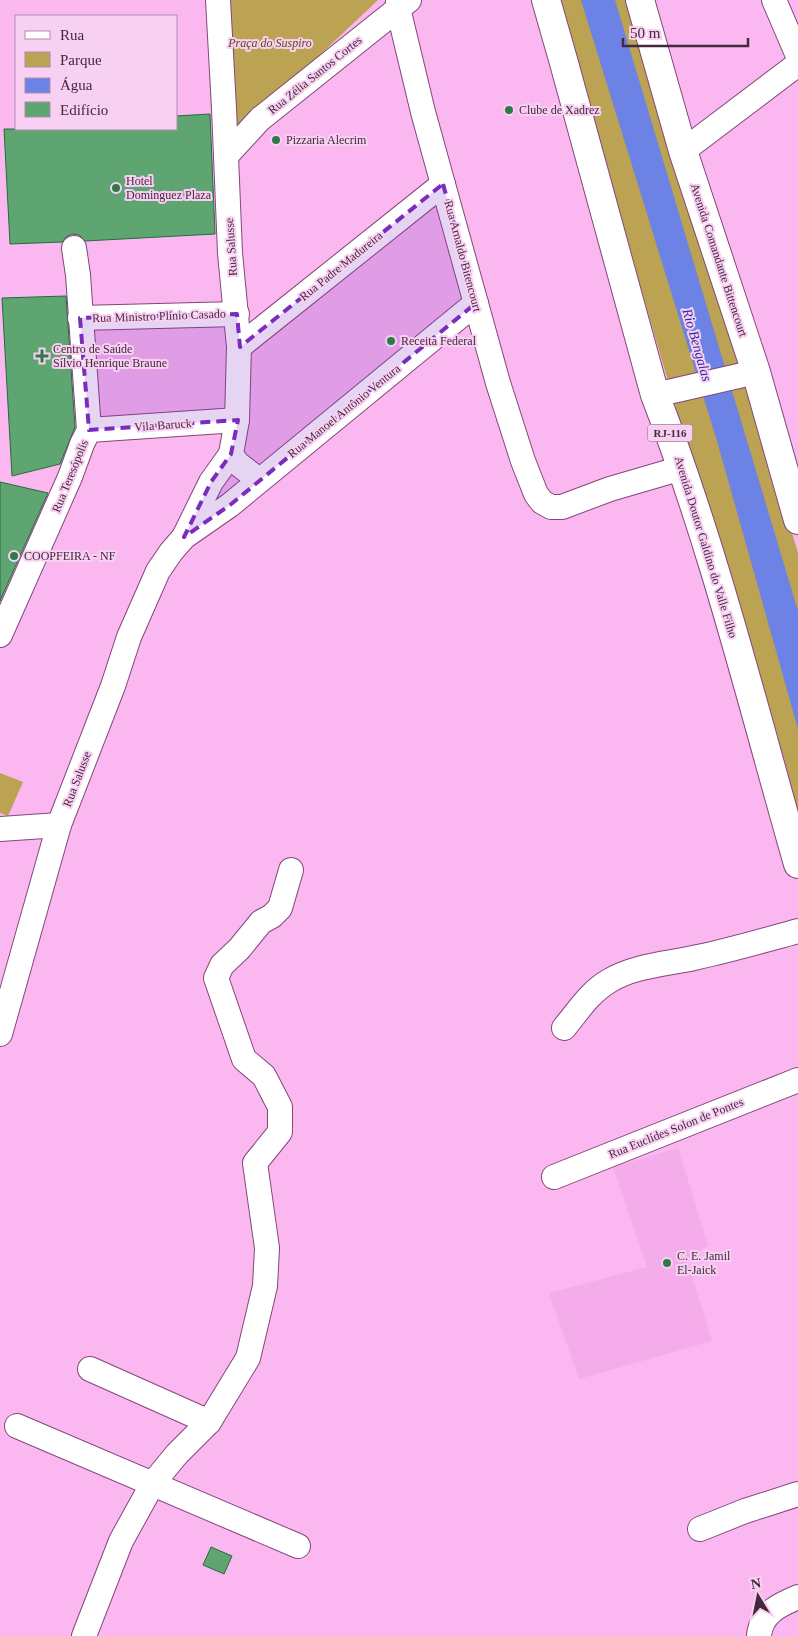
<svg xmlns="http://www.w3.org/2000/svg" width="798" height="1636" viewBox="0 0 798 1636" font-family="Georgia,serif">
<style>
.built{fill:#f5acea}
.green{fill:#bca253}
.water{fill:#6c82e5}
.building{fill:#5ea572;stroke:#226c3d}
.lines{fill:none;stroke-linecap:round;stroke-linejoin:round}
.minor-casing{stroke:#82477a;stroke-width:26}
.major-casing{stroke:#82477a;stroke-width:30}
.minor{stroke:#fff;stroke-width:24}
.major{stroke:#fff;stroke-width:28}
.marked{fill:#7b2cbf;fill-opacity:0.2;stroke:#7b2cbf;stroke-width:4;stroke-dasharray:10 6;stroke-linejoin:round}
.poi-dot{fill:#2e7948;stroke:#f8d0f1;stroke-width:2}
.labels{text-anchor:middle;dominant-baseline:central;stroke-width:4;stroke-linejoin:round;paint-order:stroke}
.shield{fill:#f8d0f1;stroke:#795a74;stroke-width:1}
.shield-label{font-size:11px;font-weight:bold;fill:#43283f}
.park-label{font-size:12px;font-style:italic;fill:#5b4b17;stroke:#f8d0f1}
.street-label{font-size:12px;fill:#43283f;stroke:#f8d0f1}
.poi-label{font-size:12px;fill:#43283f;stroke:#f8d0f1;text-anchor:start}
.water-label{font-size:14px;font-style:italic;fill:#282ea0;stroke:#f8d0f1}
</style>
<rect width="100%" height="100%" fill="#fbb8f0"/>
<path class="built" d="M678 1148 708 1245 687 1259 712 1341 579 1379 549 1293 647 1267 613 1167Z"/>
<g class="green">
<path d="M224 0H378L231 139Z"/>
<path d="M557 0H631L740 356 798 553V817L665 371Z"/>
<path d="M0 773 23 782 8 816 0 813Z"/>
</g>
<path class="water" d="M581 0H615L798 611V729L717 441Z"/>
<g class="building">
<path d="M210 114 215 234 85 241 79 235 72 234 66 237 62 242 10 244 4 129H176V116Z"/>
<path d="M66 296 75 427 60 464 12 476 2 298Z"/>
<path d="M0 482 48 493 0 601Z"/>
<path d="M211 1547 232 1556 224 1574 203 1565Z"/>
</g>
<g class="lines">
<g class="minor-casing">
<g id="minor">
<path d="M218 0 224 108 230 253 239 347 237 420 231 454 237 463 259 480"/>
<path d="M398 0V8L423 112 498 383 523 461 536 494 542 502 551 507H562L610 489 682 468"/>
<path d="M774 0 798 56"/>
<path d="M683 151 798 64"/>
<path d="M226 156 260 119 409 0"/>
<path d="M80 318 237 314"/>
<path d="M239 347 443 184"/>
<path d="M655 395 756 372"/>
<path d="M89 430 237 420"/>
<path d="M184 537 211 482 231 454"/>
<path d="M0 635 70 477 82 444 89 430 78 275 74 248"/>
<path d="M0 829 59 825"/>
<path d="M564 1028C578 1011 590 992 609 981 635 965 669 964 698 957 731 950 765 940 798 931"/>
<path d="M0 1034 59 825 113 686 129 637 158 571 171 552 184 537 230 505 476 303"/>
<path d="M554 1177 798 1080"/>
<path d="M90 1369 209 1422"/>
<path d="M17 1426 298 1546"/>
<path d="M700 1529 745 1511 798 1494"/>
<path d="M84 1636 121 1541 153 1483 177 1454 209 1422 248 1358 265 1286 267 1248 255 1163 280 1132V1107L264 1076 244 1059 216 978 222 965 239 949 261 922 272 916 280 908 291 870"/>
<path d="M759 1636C761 1613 779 1605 798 1597"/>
</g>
</g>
<g class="major-casing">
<g id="major">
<path d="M546 0 564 63 655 395C714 547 753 707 798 864"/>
<path d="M640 0 683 151 756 372 798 520"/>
</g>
</g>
<use href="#minor" class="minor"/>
<use href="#major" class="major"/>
</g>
<path class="marked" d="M443 184 476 303 230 505 184 537 211 482 231 454 238 420 89 430 80 318 237 314 240 347Z"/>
<g class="poi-dot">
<circle cx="509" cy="110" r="5"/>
<circle cx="276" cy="140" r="5"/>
<circle cx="116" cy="188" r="5"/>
<circle cx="391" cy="341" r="5"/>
<path d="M39.5 348.5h5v5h5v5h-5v5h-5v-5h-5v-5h5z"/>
<circle cx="14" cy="556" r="5"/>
<circle cx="667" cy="1263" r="5"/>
</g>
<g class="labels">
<rect class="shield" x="647.5" y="424.5" width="45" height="17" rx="4"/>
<g class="shield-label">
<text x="670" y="433">RJ-116</text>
</g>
<g class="park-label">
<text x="270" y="43">Praça do Suspiro</text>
</g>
<g class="street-label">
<text transform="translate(315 75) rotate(-39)">Rua Zélia Santos Cortes</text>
<text transform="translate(231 247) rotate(-94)">Rua Salusse</text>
<text transform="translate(463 256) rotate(75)">Rua Arnaldo Bitencourt</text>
<text transform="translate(719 260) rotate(72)">Avenida Comandante Bittencourt</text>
<text transform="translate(341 266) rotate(-39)">Rua Padre Madureira</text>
<text transform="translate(159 316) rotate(-2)">Rua Ministro Plínio Casado</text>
<text transform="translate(344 411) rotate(-39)">Rua Manoel Antônio Ventura</text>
<text transform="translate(163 425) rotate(-4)">Vila Baruck</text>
<text transform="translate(70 476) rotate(-68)">Rua Teresópolis</text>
<text transform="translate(706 547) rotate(73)">Avenida Doutor Galdino do Valle Filho</text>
<text transform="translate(77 779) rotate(-69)">Rua Salusse</text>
<text transform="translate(676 1128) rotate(-22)">Rua Euclídes Solon de Pontes</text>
</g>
<g class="poi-label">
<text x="519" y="110">Clube de Xadrez</text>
<text x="286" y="140">Pizzaria Alecrim</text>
<text x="126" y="181">Hotel<tspan x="126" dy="14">Dominguez Plaza</tspan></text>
<text x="401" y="341">Receita Federal</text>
<text x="53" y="349">Centro de Saúde<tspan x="53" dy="14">Sílvio Henrique Braune</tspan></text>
<text x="24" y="556">COOPFEIRA - NF</text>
<text x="677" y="1256">C. E. Jamil<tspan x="677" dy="14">El-Jaick</tspan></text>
</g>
<g class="water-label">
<text transform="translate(697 345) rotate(74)">Rio Bengalas</text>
</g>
</g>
<rect x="15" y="15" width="162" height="115" fill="#f8d0f1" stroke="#b08daa"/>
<rect x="25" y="31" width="25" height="8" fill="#ffffff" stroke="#b08daa"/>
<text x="60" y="40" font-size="15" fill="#43283f">Rua</text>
<rect x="25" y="52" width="25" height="15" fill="#bca253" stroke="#b08daa"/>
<text x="60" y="65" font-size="15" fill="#43283f">Parque</text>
<rect x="25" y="78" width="25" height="15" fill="#6c82e5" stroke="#b08daa"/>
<text x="60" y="90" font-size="15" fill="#43283f">Água</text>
<rect x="25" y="102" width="25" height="15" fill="#5ea572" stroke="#b08daa"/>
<text x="60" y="115" font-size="15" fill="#43283f">Edifício</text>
<g transform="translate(758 1596) rotate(350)" stroke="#f8d0f1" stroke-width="4" paint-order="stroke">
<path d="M0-4L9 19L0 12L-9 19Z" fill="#43283f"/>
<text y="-8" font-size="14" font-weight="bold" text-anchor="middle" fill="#43283f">N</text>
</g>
<path d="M623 38v8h125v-8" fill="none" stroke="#43283f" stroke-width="2.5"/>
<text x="630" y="38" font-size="15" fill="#43283f" stroke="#f8d0f1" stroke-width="4" paint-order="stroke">50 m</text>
</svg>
